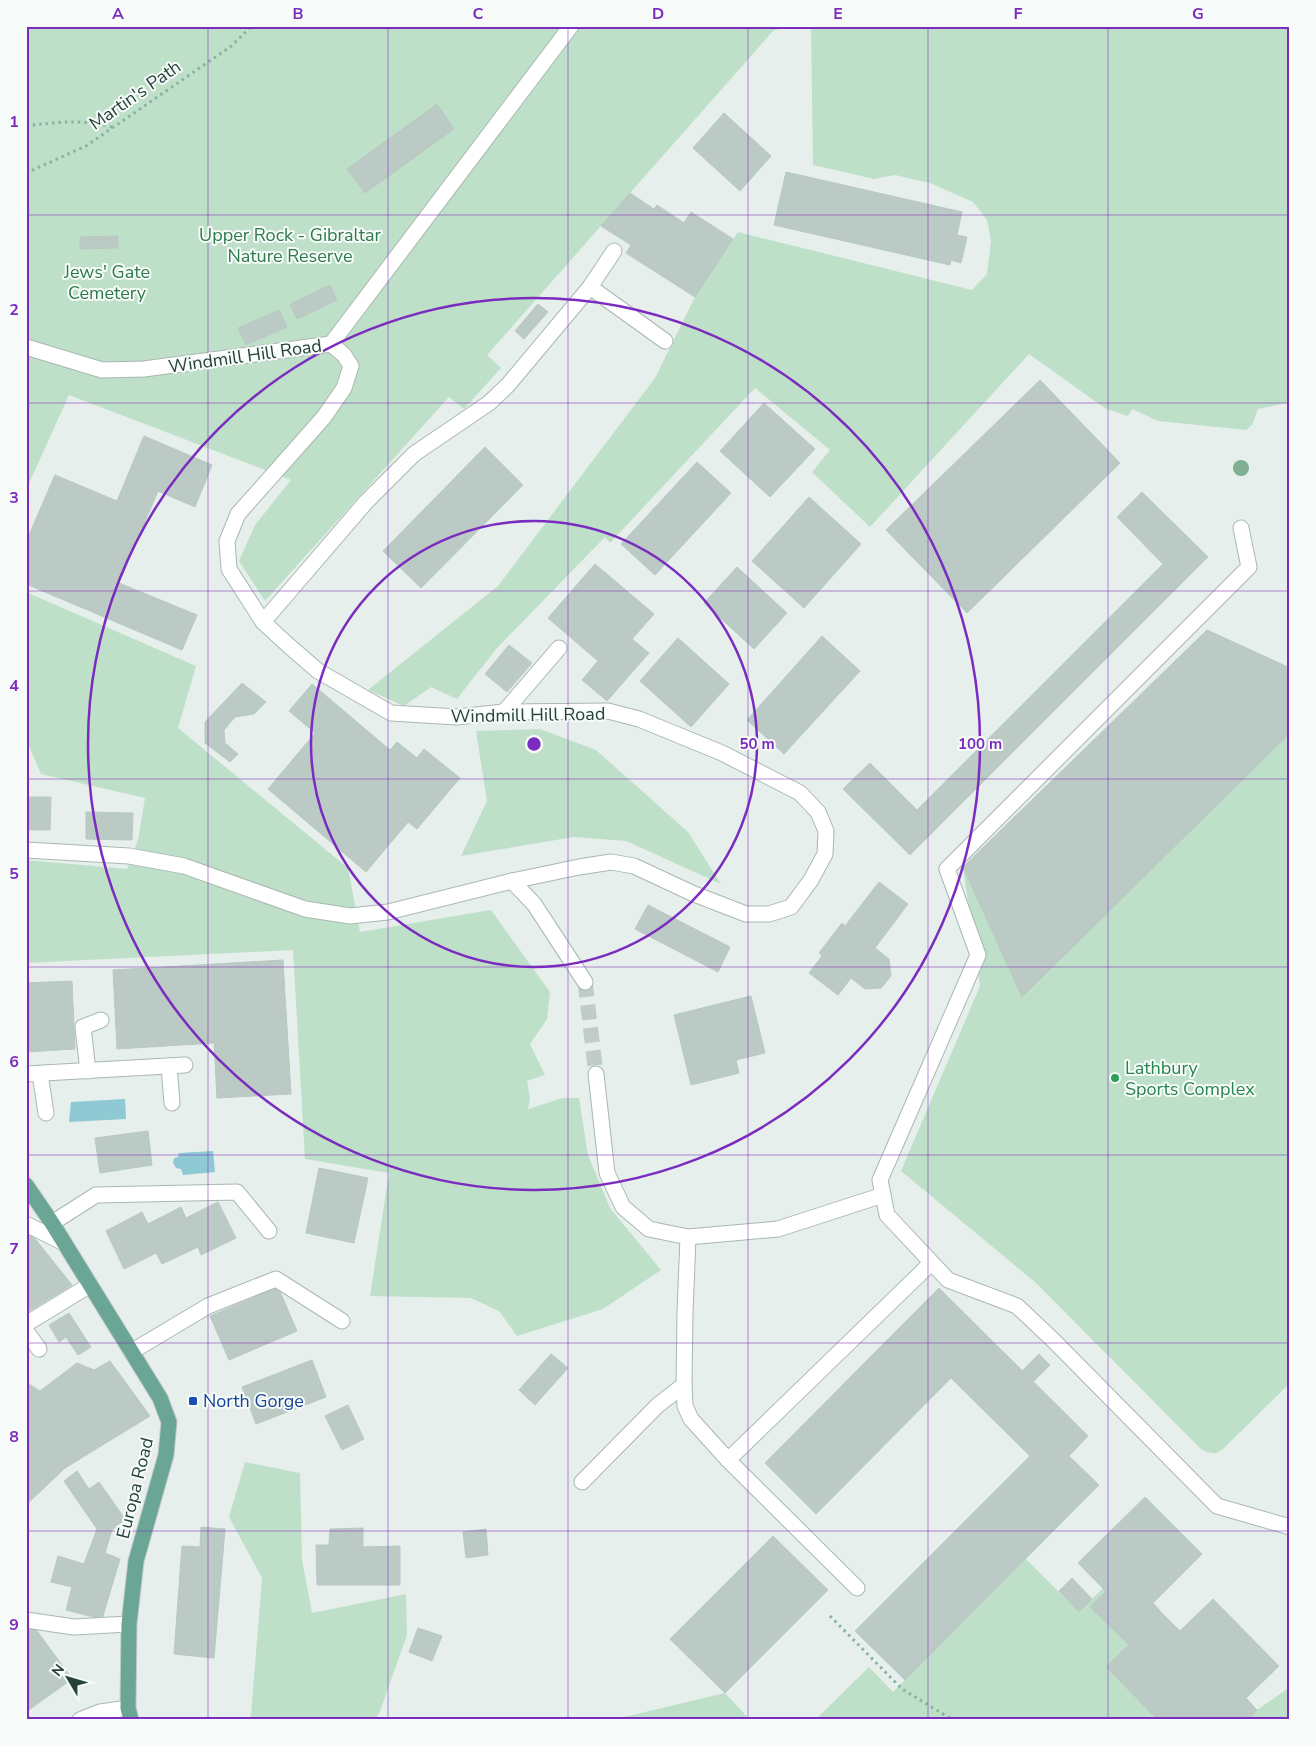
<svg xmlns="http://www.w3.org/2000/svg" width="1316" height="1746" viewBox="0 0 1316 1746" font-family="'Nunito Sans',sans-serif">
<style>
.green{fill:#bfe0c8}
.water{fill:#8ec9d4}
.building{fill:#bbcac4;stroke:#b8c9c2}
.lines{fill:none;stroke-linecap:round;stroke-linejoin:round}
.minor-tunnel{stroke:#bfccc8;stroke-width:15;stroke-dasharray:15 8;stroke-linecap:butt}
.minor-casing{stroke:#a8b8b2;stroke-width:17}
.major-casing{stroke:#c2cac8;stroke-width:17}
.path{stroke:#86b3a5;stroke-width:3;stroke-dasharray:2.5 4;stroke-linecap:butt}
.minor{stroke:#fff;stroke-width:15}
.major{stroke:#6aa596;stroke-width:15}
.tree{fill:#80af93}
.grid{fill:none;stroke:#7b2cbf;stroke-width:1;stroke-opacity:0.55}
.ring{fill:none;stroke:#7b2cbf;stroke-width:2.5}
.leisure-dot{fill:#2e9e5b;stroke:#f7fbf9;stroke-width:2}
.transit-dot{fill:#1a4fb4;stroke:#f7fbf9;stroke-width:2}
.labels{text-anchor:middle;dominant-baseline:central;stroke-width:4;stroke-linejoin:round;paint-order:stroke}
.street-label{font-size:18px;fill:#24423a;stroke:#f7fbf9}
.park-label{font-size:18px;fill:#2d7a4b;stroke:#f7fbf9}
.leisure-label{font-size:18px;fill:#27864d;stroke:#f7fbf9;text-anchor:start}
.transit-label{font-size:18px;fill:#164399;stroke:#f7fbf9;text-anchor:start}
.centre{fill:#7b2cbf;stroke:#f7fbf9;stroke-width:2.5}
.ring-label{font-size:15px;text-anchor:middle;font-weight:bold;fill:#7b2cbf;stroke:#f7fbf9;stroke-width:4;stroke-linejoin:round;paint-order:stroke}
.neatline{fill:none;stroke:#7b2cbf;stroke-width:2}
.grid-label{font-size:16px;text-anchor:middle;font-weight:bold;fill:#7b2cbf}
</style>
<rect width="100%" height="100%" fill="#e6efeb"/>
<g class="green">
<path d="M26 26H806L774 30 487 355 501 368 464 409 449 397 265 601 239 561 255 525 291 480 69 395 26 490Z"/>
<path d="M811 26H1290V402L1258 409 1252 425 1246 430 1158 421 1132 409 1128 416 1106 409 1029 354 870 527 812 472 830 450 755 388 610 543 605 537 497 648 457 699 431 687 404 706 368 690 498 586 655 378 695 297 738 232 972 290 987 274 991 241 987 220 973 202 930 183 895 175 874 179 813 165Z"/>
<path d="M26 592 196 666 178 728 348 868 360 932 491 910 550 992 547 1019 530 1044 545 1075 527 1081 530 1099 528 1109 563 1098H579L588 1155 610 1208 661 1270 603 1309 517 1336 499 1311 471 1298 370 1296 389 1173 305 1159 293 950 26 963V860L127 869 138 840 145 798 41 774 26 739Z"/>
<path d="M1207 630 1290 668V1383L1223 1449C1216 1455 1209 1454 1201 1449L1036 1283 901 1171 980 986 963 867Z"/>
<path d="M540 729 596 750 688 832 721 884 626 841 574 837 461 856 487 801 476 731Z"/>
<path d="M245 1462 300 1473 302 1560 312 1613 406 1594 407 1635 380 1711 375 1720H248L251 1715 262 1578 229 1517Z"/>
<path d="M1026 1559 1079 1612 1103 1588 1106 1591 1091 1607 1128 1644 1106 1667 1158 1720H815L869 1667 893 1692Z"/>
<path d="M1290 1687V1720H1247L1257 1710Z"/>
<path d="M725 1693 750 1720H622L624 1717Z"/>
</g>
<g class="water">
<path d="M125 1099 126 1119 69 1122 71 1102Z"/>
<path d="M213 1151 215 1172 183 1175 181 1169 176 1168 173 1163 174 1158 178 1157 179 1153Z"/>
</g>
<g class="building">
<path d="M437 104 454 129 365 193 347 169Z"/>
<path d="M724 113 771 156 740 191 693 148Z"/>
<path d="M786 172 962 212 957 235 967 237 961 263 951 260 950 265 774 225Z"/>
<path d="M630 193 654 209 657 205 684 223 691 212 733 239 695 297 626 253 631 245 601 226Z"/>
<path d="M118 236V248L80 249V237Z"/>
<path d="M330 285 337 300 297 319 290 304Z"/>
<path d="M538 304 548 312 524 339 515 331Z"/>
<path d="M279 310 287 327 246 345 238 328Z"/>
<path d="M1040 380 1120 463 967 613 886 530Z"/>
<path d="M764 403 815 449 770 497 720 451Z"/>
<path d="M144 436 212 465 195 507 158 491 119 583 197 615 182 650 26 584V542L55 475 117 501Z"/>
<path d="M485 447 523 485 421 588 383 551Z"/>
<path d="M697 462 731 493 655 575 621 544Z"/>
<path d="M1142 492 1208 557 910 855 843 789 870 763 917 810 1163 564 1117 517Z"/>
<path d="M809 497 861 544 804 608 752 561Z"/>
<path d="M595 564 654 614 632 639 649 653 607 701 582 680 598 661 548 618Z"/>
<path d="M737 567 787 613 754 649 704 603Z"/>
<path d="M1207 630 1290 668V733L1022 997 963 867Z"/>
<path d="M822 636 860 671 784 754 747 720Z"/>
<path d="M678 638 729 684 691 727 640 681Z"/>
<path d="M509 645 532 663 507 692 485 674Z"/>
<path d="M242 683 266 702 254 714 235 717 224 730 225 743 238 754 230 762 205 743V722Z"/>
<path d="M312 684 390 750 397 742 417 758 424 749 460 778 417 829 408 822 366 872 268 789 315 733 289 711Z"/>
<path d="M26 797H51L50 830H26Z"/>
<path d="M86 812 133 813 132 840 86 839Z"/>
<path d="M879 882 908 904 875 948 889 959 891 976 881 988 865 989 851 978 838 995 809 973 822 956 819 953 842 923 845 926Z"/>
<path d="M648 905 730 947 718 972 635 929Z"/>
<path d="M283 960 291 1094 217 1098 214 1043 117 1049 113 970Z"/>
<path d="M72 981 75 1049 26 1052V983Z"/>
<path d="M751 996 765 1053 736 1060 739 1073 691 1085 674 1015Z"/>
<path d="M148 1131 152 1165 100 1173 95 1138Z"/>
<path d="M319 1168 368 1178 354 1243 306 1233Z"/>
<path d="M218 1202 236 1238 201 1255 198 1247 162 1264 156 1253 124 1269 106 1231 142 1212 148 1224 181 1207 186 1218Z"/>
<path d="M28 1230 72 1285 26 1313V1231Z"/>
<path d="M278 1287 297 1331 229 1360 210 1316Z"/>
<path d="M939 1288 1088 1436 1069 1456 1099 1485 905 1680 855 1631 1030 1456 951 1378 816 1514 765 1463Z"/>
<path d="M69 1313 91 1347 78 1355 66 1337 59 1342 49 1325Z"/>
<path d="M551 1354 568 1368 535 1405 519 1390Z"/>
<path d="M1039 1354 1050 1365 1033 1382 1022 1371Z"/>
<path d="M312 1360 326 1397 256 1424 242 1387Z"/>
<path d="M110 1361 150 1416 65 1468 26 1505V1405L40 1391 77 1363 94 1370Z"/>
<path d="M26 1382 40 1391 26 1405Z"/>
<path d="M348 1405 364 1439 342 1450 325 1416Z"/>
<path d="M77 1471 89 1489 99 1482 125 1519 112 1530 105 1553 120 1559 102 1619 66 1610 72 1587 51 1582 58 1556 84 1564 97 1529 64 1481Z"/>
<path d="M1145 1497 1202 1554 1135 1621 1078 1563Z"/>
<path d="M201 1527 225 1529 214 1658 174 1654 182 1546 200 1547Z"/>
<path d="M363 1528V1547L400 1546V1585H317L316 1545H329L330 1529Z"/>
<path d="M486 1529 488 1555 466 1558 463 1532Z"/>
<path d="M773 1536 828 1590 725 1693 670 1639Z"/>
<path d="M1072 1578 1092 1599 1079 1612 1059 1591Z"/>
<path d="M1106 1591 1135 1621 1153 1603 1161 1612 1128 1644 1090 1607Z"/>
<path d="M1213 1599 1279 1666 1246 1698 1257 1710 1247 1720H1158L1106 1667 1161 1612 1180 1631Z"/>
<path d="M32 1624 72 1679 26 1712V1629Z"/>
<path d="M418 1628 442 1636 432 1661 409 1652Z"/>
</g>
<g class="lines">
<path class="minor-tunnel" d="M585 982 596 1074"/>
<g class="minor-casing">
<g id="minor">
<path d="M590 287 665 341"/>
<path d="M331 344 571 26"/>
<path d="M26 347 102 370 144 369 331 344 344 355 351 366 344 388 324 417 238 514 227 541 229 569 263 622 288 645 318 671 391 713 457 717 504 712 608 711 639 719 722 753 800 793 818 812 826 831 825 854 811 880 791 907 769 914H746L694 894 634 866 611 862 579 867 512 881 388 912 350 916 305 909 184 866 129 856 26 850"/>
<path d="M1241 528 1249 567 947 869 978 955 880 1180 887 1215 948 1280 1017 1306 1053 1340 1217 1506 1290 1527"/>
<path d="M263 622 366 502 414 454 489 403 508 385 590 287 614 251"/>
<path d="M504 712 559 648"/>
<path d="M512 881 534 904 585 982"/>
<path d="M169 1066 172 1103"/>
<path d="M88 1071 83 1027 101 1020"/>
<path d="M26 1074 185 1065"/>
<path d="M40 1074 46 1113"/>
<path d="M596 1074 607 1173 623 1207 649 1229 688 1237 778 1229 883 1195"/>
<path d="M52 1223 96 1195 237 1192 269 1231"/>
<path d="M26 1224 64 1243"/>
<path d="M688 1237 685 1313 684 1385 685 1406 691 1419 728 1460 857 1588"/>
<path d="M26 1324 90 1285"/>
<path d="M26 1331 39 1349"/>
<path d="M131 1352 208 1306 276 1279 342 1321"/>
<path d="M728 1460 926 1268"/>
<path d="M582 1482 658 1405 684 1385"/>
<path d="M26 1620 74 1627 129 1624"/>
<path d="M80 1720 100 1712 128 1708"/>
</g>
</g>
<g class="major-casing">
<path id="major" d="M26 1185 52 1223 160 1398 169 1422 166 1455 136 1561 129 1624 128 1708 131 1720"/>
</g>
<g class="path">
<path d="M26 126C58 122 81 119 112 127"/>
<path d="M26 173 86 146 230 47 252 26"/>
<path d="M830 1616 902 1689 953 1720"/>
</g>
<use href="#minor" class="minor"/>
<use href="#major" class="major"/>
</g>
<circle class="tree" cx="1241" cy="468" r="8"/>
<path class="grid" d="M208 26V1720M388 26V1720M568 26V1720M748 26V1720M928 26V1720M1108 26V1720M26 215H1290M26 403H1290M26 591H1290M26 779H1290M26 967H1290M26 1155H1290M26 1343H1290M26 1531H1290"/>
<g class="ring">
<circle cx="534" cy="744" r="223"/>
<circle cx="534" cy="744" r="446"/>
</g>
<circle class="leisure-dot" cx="1115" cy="1078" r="5"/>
<rect class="transit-dot" x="188" y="1396" width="10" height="10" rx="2.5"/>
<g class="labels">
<g class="street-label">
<text transform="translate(135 95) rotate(-35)">Martin's Path</text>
<text transform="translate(245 356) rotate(-8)">Windmill Hill Road</text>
<text transform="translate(528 715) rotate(-1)">Windmill Hill Road</text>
<text transform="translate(135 1488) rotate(-76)">Europa Road</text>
</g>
<g class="park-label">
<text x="290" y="235">Upper Rock - Gibraltar<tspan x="290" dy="21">Nature Reserve</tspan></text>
<text x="107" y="272">Jews' Gate<tspan x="107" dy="21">Cemetery</tspan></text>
</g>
<g class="leisure-label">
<text x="1125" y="1068">Lathbury<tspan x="1125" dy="21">Sports Complex</tspan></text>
</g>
<g class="transit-label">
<text x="203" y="1401">North Gorge</text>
</g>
</g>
<circle cx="534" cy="744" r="8" class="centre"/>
<g class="ring-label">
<text x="757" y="749">50 m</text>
<text x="980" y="749">100 m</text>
</g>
<rect width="1316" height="1746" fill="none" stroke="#f7fbf9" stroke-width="55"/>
<g transform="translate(68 1678) rotate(308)" stroke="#f7fbf9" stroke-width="4" paint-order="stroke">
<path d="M0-4L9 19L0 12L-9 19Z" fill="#24423a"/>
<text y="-8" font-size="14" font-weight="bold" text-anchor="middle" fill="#24423a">N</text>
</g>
<rect x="28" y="28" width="1260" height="1690" class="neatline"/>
<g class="grid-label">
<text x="118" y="19">A</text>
<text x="298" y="19">B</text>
<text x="478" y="19">C</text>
<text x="658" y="19">D</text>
<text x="838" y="19">E</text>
<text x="1018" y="19">F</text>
<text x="1198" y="19">G</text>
<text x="14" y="127">1</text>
<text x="14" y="315">2</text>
<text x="14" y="503">3</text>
<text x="14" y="691">4</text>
<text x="14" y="879">5</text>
<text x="14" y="1067">6</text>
<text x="14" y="1254">7</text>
<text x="14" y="1442">8</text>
<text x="14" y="1630">9</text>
</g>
</svg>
